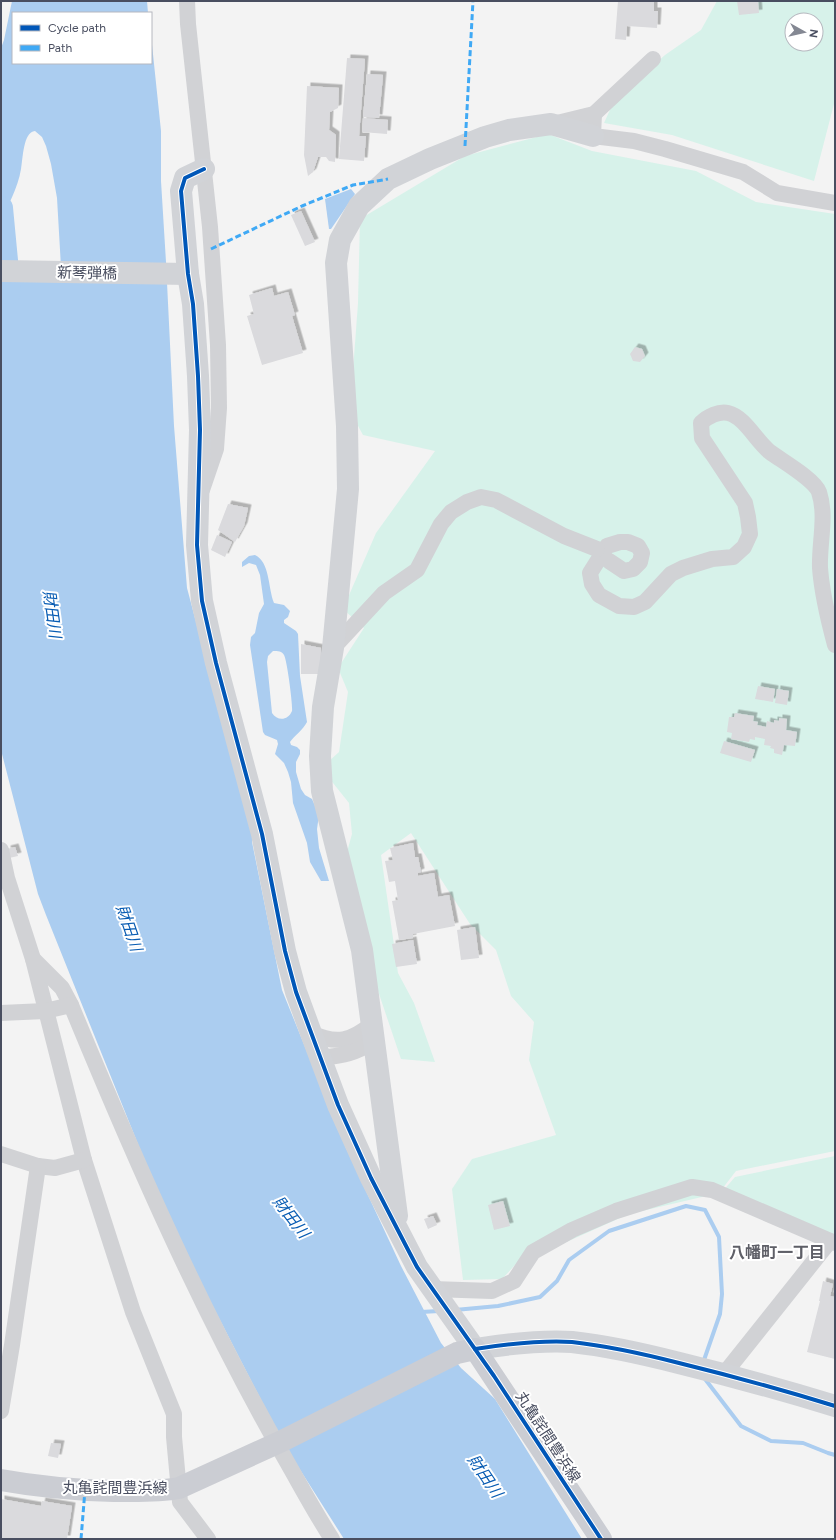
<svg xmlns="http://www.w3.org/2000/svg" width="836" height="1540" viewBox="0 0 836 1540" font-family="Figtree,'Noto Sans JP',sans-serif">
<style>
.green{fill:#d7f2ea;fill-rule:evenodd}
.water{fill:#abcdf0;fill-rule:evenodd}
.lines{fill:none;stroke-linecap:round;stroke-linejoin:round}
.stream{stroke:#abcdf0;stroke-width:4}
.river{stroke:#abcdf0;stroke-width:24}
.building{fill:#dadadd;filter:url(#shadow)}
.street{stroke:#d1d2d5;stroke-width:16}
.secondary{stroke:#d1d3d7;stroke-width:22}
.primary{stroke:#cbcdd3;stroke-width:22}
.quiet{stroke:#3fa9f5;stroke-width:3;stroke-dasharray:6 3;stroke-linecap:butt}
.cycleway-casing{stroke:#fff;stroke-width:6}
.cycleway{stroke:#0057b8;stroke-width:4}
.labels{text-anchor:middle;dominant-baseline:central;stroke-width:4;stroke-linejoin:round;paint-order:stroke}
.street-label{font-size:15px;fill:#494e60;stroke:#fff}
.water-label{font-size:16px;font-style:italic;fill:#085cb3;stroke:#fff}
.neighbourhood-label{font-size:16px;font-weight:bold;fill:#5e5f67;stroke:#fff}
</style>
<defs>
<filter id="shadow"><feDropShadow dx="3.5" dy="-3.5" stdDeviation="0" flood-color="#0004"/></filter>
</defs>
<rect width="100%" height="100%" fill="#f3f3f3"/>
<g class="green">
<path d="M717 1H835V100L814 181 672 135 604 123 614 101 665 55 701 30ZM792 20H816V44H792Z"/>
<path d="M548 134 592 151 696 171 756 202 835 214V1151L736 1171 719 1193 629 1214 515 1265 502 1279 463 1280 452 1189 472 1159 556 1135 529 1060 534 1022 511 996 496 950 470 924 411 833 381 855 398 973 414 1003 435 1062 401 1059 376 985 347 852 352 834 349 803 329 778 328 762 339 752 348 692 338 668 364 628 343 609 376 533 435 451 363 435 350 411 358 303 360 219 465 156Z"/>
<path d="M835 1156V1239L722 1192 735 1177Z"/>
</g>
<g class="water">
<path d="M12 1H147L148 13H13V63H151V35L161 131V181L166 262 174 426 187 588 252 832V842L282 990 346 1148 401 1266 441 1343 461 1368 495 1399 582 1539H344L290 1454 277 1431 168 1219 46 915 38 894 1 750V265L61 267 57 198 51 164 46 146 42 137 35 131C23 132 23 159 21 169 18 189 7 205 1 224V48L4 40Z"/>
<path d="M351 189 355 194 331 229H329L325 199Z"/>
<path d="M255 555C270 562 268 588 274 603L284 605 290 611 288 617 284 620V623L296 631 298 634 300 676 307 722C303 730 295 735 290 742L291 745 297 747 300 750V754L296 762V772L301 789 305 795 312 799 319 815 317 829 319 848 329 881H321L310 862 307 843 293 803 291 782 288 772 284 763 275 754 278 744 277 740 265 735 263 732 250 645 251 637 255 633 259 613 264 604 260 575 256 565 249 563 242 567V562L249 556ZM273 651C278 651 282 651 284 655 287 660 293 706 292 711 288 721 277 721 272 713L267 662 268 656Z"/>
</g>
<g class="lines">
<g class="stream">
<path d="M455 1310 498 1306 540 1297 557 1281 569 1260 609 1231 686 1206 705 1210 719 1237 722 1294 720 1314 704 1360"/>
<path d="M421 1312 439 1311"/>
<path d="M705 1379 741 1426 771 1441 803 1443 828 1453 835 1455"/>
</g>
<path class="river" d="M1 208 9 292"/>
</g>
<g class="building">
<path d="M618 1H654V11H658L657 28 627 26 626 40 615 39Z"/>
<path d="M737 1H758L759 13 739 15Z"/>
<path d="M347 58 365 59 359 136H366L364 161 339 159Z"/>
<path d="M367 74 383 75 379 118 363 117Z"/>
<path d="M307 86 339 88 338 108 330 112 329 130 336 135 335 162 329 161 326 157H318L313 172 308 176 304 155Z"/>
<path d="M363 118 388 120 387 134 362 132Z"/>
<path d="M301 211 315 242 305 246 291 215Z"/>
<path d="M272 288 274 296 288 292 295 315 292 316 303 353 262 365 247 316 254 314 249 295Z"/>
<path d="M635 347 642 349 645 356 640 362 633 361 630 354Z"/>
<path d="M228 504 248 508 244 526 235 542 218 530Z"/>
<path d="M217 535 232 542 225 557 211 550Z"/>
<path d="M301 644 321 648 320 674H301Z"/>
<path d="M758 686 775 689 773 702 755 699Z"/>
<path d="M777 689 789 691 787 705 775 703Z"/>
<path d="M735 713 754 716 753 721 758 722 757 725 766 727 767 721 774 723V720L779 721V718L787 719 786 730 797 732 795 746 784 745 782 755 774 753V749L770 748 771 746 764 745 765 739 755 737V740L750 739 749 742 731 739 732 733 727 732 729 717H734Z"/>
<path d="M724 741 755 750 751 762 720 753Z"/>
<path d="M413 843 415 857H418L421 872 418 873V876L434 873 438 897 449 895 455 926 413 934V938L399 940 392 901 398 900 395 881 389 882 385 861 393 860 390 848Z"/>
<path d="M15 847 18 856 9 858 7 849Z"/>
<path d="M475 927 479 958 461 960 457 930Z"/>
<path d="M413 940 417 964 396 967 392 944Z"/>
<path d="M503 1201 510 1226 494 1230 488 1205Z"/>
<path d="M433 1216 437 1225 428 1229 424 1219Z"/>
<path d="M823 1281 833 1284 830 1296 835 1297V1359L807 1352 820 1301H819Z"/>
<path d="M51 1443 61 1444 58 1458 48 1456Z"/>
<path d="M1 1499 41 1506 42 1501 72 1506 67 1539H1Z"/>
</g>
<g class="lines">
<g class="street">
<path d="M187 1 188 24 210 227 218 345 219 408 216 449 202 490"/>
<path d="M594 114 593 136 634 141 665 149 743 172 777 193 835 203"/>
<path d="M553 124 594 114 653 59"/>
<path d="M609 561 624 571 633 569 640 562 642 553 638 546 628 542H620L607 546 590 573 592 584 599 595 619 606 634 607 645 602 671 574 683 568 712 559 733 557 744 547 750 534 748 517 745 503 702 438 701 423C708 416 719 411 728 413 745 417 756 441 770 452 782 461 814 479 819 492 827 516 819 543 820 568 822 595 828 619 835 645"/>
<path d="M333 648 384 593 417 570 441 524 451 512 467 502 481 497 496 500 564 536 597 549"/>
<path d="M1 850 7 878 33 959 84 1160 133 1312 174 1414V1437L180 1502 208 1539"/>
<path d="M33 959 62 988 71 1005"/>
<path d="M1 1013 45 1011 71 1005C136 1163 205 1320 291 1469 304 1492 317 1516 332 1539"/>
<path d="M311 1033C337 1045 351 1041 372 1024"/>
<path d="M321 1058C345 1055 353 1054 375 1041"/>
<path d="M1 1154 38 1166 55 1168 84 1160"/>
<path d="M432 1289 492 1291 514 1281 533 1252 572 1230 616 1211 692 1187 712 1190 835 1243"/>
<path d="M724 1374 830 1241"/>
<path d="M1 1411 12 1345 38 1166"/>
</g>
<g class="secondary">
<path d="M204 169 185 178 181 191 188 274 193 304 198 376 200 430 197 545 202 601 216 663 262 834 285 951 296 992 311 1033 338 1105 371 1178 417 1267 475 1349C507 1344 539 1340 572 1342 608 1346 644 1354 679 1363 732 1376 783 1390 835 1406"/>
<path d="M1 271 188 274"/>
<path d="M397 1216 362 950 322 791 320 756 323 707 333 648 348 489 347 426 336 263 340 240 359 206 388 179 430 159 485 137 509 130 551 124 593 136"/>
</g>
<path class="primary" d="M1 1480C39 1487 76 1490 114 1491 136 1491 157 1492 179 1488L282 1441 457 1353 475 1349 601 1539"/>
<g class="quiet">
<path d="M465 146 473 1"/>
<path d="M211 249 302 206 353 185 388 179"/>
<path d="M81 1539 85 1490"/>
</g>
<g class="cycleway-casing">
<g id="cycleway">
<path d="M204 169 185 178 181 191 188 274 193 304 198 376 200 430 197 545 202 601 216 663 262 834 285 951 296 992 338 1105 371 1178 405 1244 417 1267 494 1376 601 1539"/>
<path d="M475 1349C507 1344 539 1340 572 1342 608 1346 644 1354 679 1363 732 1376 783 1390 835 1406"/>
</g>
</g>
<use href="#cycleway" class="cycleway"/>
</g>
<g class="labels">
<g class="street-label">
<text transform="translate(87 273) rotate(1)">新琴弾橋</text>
<text transform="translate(548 1437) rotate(57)">丸亀詫間豊浜線</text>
<text x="115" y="1488">丸亀詫間豊浜線</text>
</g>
<g class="water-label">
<text transform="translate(52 614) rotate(82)">財田川</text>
<text transform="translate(129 928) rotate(71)">財田川</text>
<text transform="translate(291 1217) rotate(52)">財田川</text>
<text transform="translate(485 1476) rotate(56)">財田川</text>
</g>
<g class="neighbourhood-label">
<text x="777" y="1252">八幡町一丁目</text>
</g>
</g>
<rect width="836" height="1540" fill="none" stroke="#494e60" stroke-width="4"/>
<rect x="12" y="12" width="140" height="52" fill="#ffffff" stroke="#b6b8bf"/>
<rect x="20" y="25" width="20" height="6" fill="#0057b8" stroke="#b6b8bf"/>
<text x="48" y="32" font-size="12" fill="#494e60">Cycle path</text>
<rect x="20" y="45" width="20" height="6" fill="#3fa9f5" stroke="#b6b8bf"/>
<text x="48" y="52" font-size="12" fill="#494e60">Path</text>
<g transform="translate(804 32) rotate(98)"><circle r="19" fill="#ffffff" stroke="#b6b8bf"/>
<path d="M0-3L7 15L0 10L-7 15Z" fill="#848893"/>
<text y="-6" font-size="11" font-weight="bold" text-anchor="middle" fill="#494e60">N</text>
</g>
</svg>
